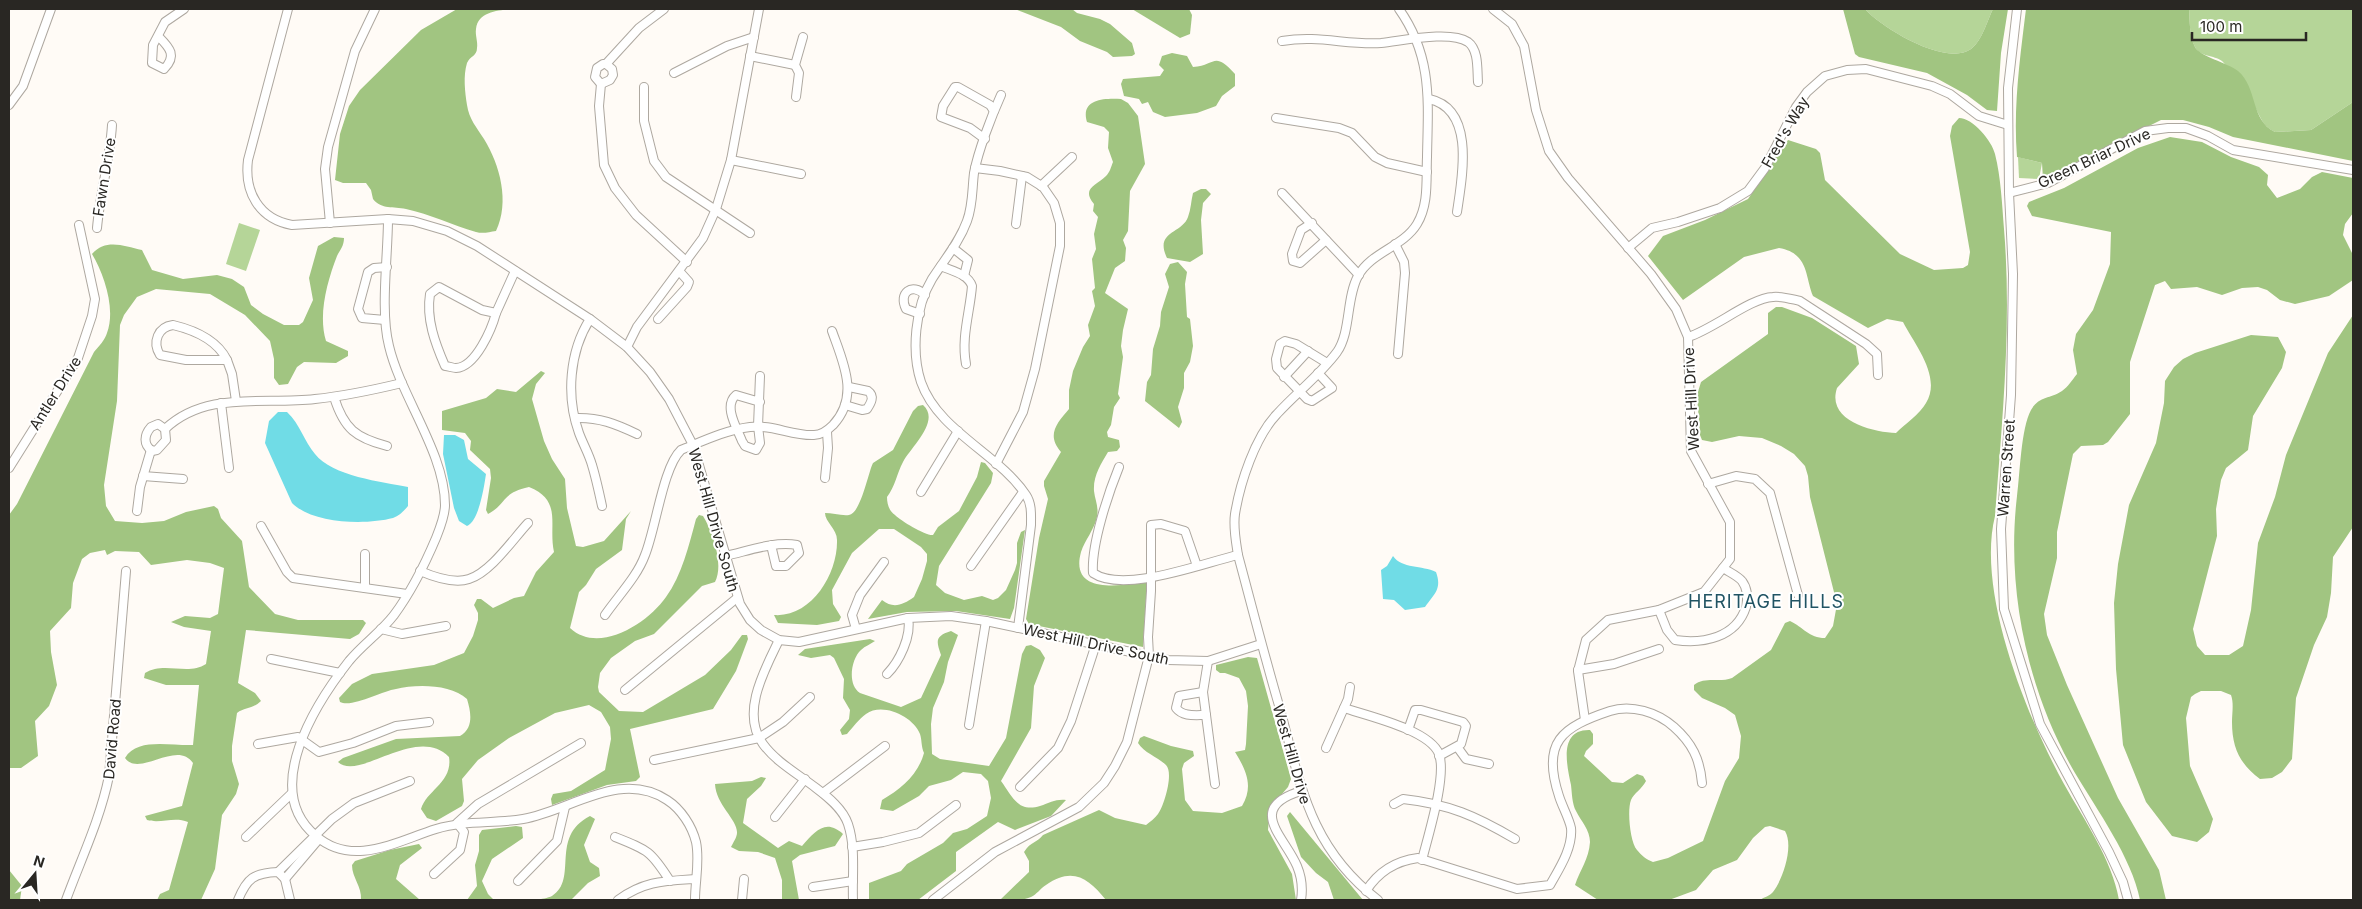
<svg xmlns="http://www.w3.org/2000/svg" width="2362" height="909" viewBox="0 0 2362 909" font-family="Inter,sans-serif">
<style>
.green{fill:#b5d598}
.forest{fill:#a1c581}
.water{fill:#70dce6}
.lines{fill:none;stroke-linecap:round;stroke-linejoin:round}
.minor-casing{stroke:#aea8a0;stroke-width:10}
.minor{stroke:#fff;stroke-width:8}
.labels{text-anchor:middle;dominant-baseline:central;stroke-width:4;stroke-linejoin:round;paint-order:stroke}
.street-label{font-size:15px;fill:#292723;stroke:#fff}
.quarter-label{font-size:18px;letter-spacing:1px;fill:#215464;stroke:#fff}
</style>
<rect width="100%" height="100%" fill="#fffbf6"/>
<g class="green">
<path d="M1865 9H1993C1987 21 1982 41 1971 49 1946 67 1882 28 1865 9Z"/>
<path d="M2189 9H2353V102L2311 130 2275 132C2264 127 2261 119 2256 109 2250 98 2230 69 2222 61 2214 55 2200 57 2195 47 2189 36 2190 21 2189 9Z"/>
<path d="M2018 157 2042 163 2039 179 2019 178Z"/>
<path d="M239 223 260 230 246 271 226 264Z"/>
</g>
<g class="forest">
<path d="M457 9H509C496 11 478 12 476 29 475 35 478 42 477 48 477 56 470 56 467 63 463 76 465 92 467 105 469 119 477 128 484 139 500 165 510 202 496 231 489 232 483 234 476 232 452 225 430 214 406 209 393 206 382 210 373 199L371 190 366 183H343L335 180 340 134 349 106 360 90 421 30Z"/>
<path d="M1015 9H1072L1077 13 1100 19 1110 24 1132 43 1135 54 1132 56 1113 57 1107 52 1080 41 1061 27Z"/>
<path d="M1132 9H1189L1192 15 1190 34 1180 38Z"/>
<path d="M1843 9H1865C1882 28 1946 67 1971 49 1982 41 1987 21 1993 9H2008L2001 53 1997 111 1987 110 1967 95 1927 73 1859 57 1855 54Z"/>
<path d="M2026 9H2189C2190 21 2189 35 2195 47 2199 56 2228 63 2238 71 2258 88 2250 120 2275 132L2311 130 2353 102V161L2233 137 2209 127 2183 120H2161L2043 179 2042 163 2017 157C2013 107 2020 58 2026 9Z"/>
<path d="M1172 53 1187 56 1193 67C1216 66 1213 50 1235 74V86L1222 96 1216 106 1197 113 1165 117 1153 112 1148 102 1142 104 1139 99 1124 96 1121 84 1123 79 1160 76 1164 70 1159 65 1162 56Z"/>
<path d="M1121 99 1128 103 1138 116 1145 164 1130 191 1128 231 1123 240 1126 248 1125 261 1115 268 1105 293 1128 309 1123 330 1121 346 1123 357 1118 394 1120 398 1114 407 1111 425 1107 432 1108 437 1119 440 1120 447 1117 451 1108 452C1101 464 1093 476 1094 491 1095 500 1099 507 1097 517 1094 530 1085 540 1081 552 1069 596 1123 585 1147 582L1143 647 1029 624 1026 619 1039 538 1048 499 1044 486V481L1061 452C1046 435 1057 423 1069 409V390L1073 371 1083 347 1090 336 1088 325 1095 306 1092 291 1095 288 1092 259 1096 249 1094 234 1098 217 1093 211 1094 204C1081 188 1096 186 1106 176 1110 172 1111 167 1113 162L1108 148 1109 132 1104 127 1087 122C1080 99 1104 98 1121 99Z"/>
<path d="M1959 118C1973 118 1992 141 1995 154 2001 178 2002 204 2004 229 2012 325 2002 421 1995 516 1976 592 2027 717 2064 784 2084 820 2112 859 2119 900H1760C1764 897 1770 896 1773 892 1783 879 1794 846 1785 831L1770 826 1765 827 1753 838 1737 860 1713 870 1696 890 1669 900H1598L1575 885C1580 870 1589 859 1590 842 1590 830 1581 821 1576 811 1572 804 1572 793 1571 785 1567 766 1558 729 1590 730L1593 734V744L1586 751 1584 756 1612 782 1623 783 1637 774 1643 776 1646 781C1642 789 1634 793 1631 800 1627 810 1630 842 1637 850 1641 855 1647 860 1653 862L1668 858 1703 841 1725 781 1739 758 1741 736 1735 715 1725 708 1702 698 1694 690V685C1705 676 1720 683 1732 678L1771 650 1785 623 1790 621C1803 627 1809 638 1825 638L1833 626 1837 604 1810 497 1808 476 1805 466 1794 454 1781 446 1762 438 1739 436 1712 442 1702 440 1700 435 1697 395 1701 382 1768 334V313L1776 307H1782L1812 318 1856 346 1859 364 1837 388C1826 421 1873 432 1896 433 1905 424 1920 414 1926 403 1942 377 1915 345 1903 322L1887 319 1868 328 1813 296C1805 277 1809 253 1779 248L1744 257 1683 300 1648 256 1663 236 1705 220 1748 199 1788 140 1816 149 1820 153 1825 180 1900 254 1934 270 1963 268 1968 265 1970 252 1950 136 1952 126Z"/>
<path d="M2170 137 2202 142 2231 157 2259 167 2268 175 2267 185 2277 198 2300 189 2312 177 2322 172 2353 178V213L2345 224 2343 235 2353 255V280L2329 296 2295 304 2280 300 2267 290 2258 287 2242 288 2222 295 2197 287 2171 289 2165 281 2155 285 2130 362V414L2108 442 2103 445 2081 446 2073 454 2057 532V558L2044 614 2047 635 2067 685 2118 798 2159 870 2166 900H2140C2132 858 2097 810 2075 773 2027 691 2006 589 2017 496 2020 474 2021 428 2031 410 2039 396 2050 399 2062 391 2068 387 2072 380 2077 374L2073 350 2076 334 2093 310 2110 264 2111 232 2032 216 2027 206 2029 202 2064 188 2138 148Z"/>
<path d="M1201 189H1206L1211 194 1203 203 1201 220 1203 254 1190 262 1167 258C1154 231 1182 234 1188 217 1191 209 1191 201 1193 193Z"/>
<path d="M334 237 344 238C344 246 340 250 337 256 327 282 318 315 326 341L348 351V356L336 363 304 362 297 367 288 384 279 385 274 378V359L270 341 245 315 210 294 156 289 137 297 124 315 120 325 117 401 104 485 106 506 115 521 142 523 164 521 186 512 214 506 218 509 221 518 242 541 249 587 275 614 298 620H363L366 623 359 634 350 639 246 630 238 683 255 693 261 701C253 709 245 707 237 713L232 746V761L239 784 236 794 222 815 215 869 201 900H157L160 894 169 890 188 822C174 816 161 824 147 820L145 816 182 806 193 763C177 739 139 778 125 758 137 737 171 746 193 745L199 685H166L144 678 145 673C164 661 188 676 206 664L211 631 184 627 171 622 185 616 210 618 218 614 224 568 210 563 187 560 151 565 139 552 115 551 107 555 105 550 90 553 82 559 73 583 71 608 50 631 51 652 57 685 49 706 35 721 38 756 21 768H9V515L17 504 94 352C99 346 105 340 107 333 116 309 104 274 92 254 106 238 124 246 142 250L152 270 183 279 217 275 232 279 244 287 251 305 263 314 284 325H299L303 322 313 300 309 278 318 246Z"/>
<path d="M1178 262 1187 272 1185 284 1187 317 1190 319 1193 346 1190 362 1184 373V388L1178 407 1182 422 1179 428 1145 401 1147 382 1151 375 1153 349 1160 326 1161 312 1169 287 1165 274 1170 264Z"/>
<path d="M2353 315V527L2333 557 2331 593 2327 617 2314 645 2296 698 2292 759 2282 772 2272 778 2260 779C2240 764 2232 748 2232 722 2232 713 2234 703 2231 695L2221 691H2201L2195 694 2191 697 2186 718 2190 766 2213 819 2209 832 2197 842 2172 836 2146 802 2123 745 2116 669 2114 603 2118 564 2129 505 2156 443 2164 403 2165 381 2174 367 2183 359 2195 353 2251 335 2278 337 2286 352 2282 368 2253 416 2248 450 2226 468 2221 480 2216 509 2217 536 2193 629 2197 646 2205 655H2229L2243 646 2251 610 2258 543 2275 497 2286 455 2328 353Z"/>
<path d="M541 371 545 373 536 384 532 399 544 441 552 459 565 479 567 508 576 546 583 547 604 541 631 511 626 519 622 550 596 569 586 585 579 592 570 628C599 655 648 623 666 597 682 575 689 545 696 519L699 515 703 516C713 532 724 565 715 582L702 586 654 634 635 641 611 658 600 673 598 687 599 692 619 711 643 712 705 675 731 650 742 635H747L748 639 736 671 713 709 630 729 640 777 636 781 607 785 552 805 551 799 553 794 571 791 605 770 611 739 610 727 601 712 589 705 555 713 509 738 478 760 462 779 464 801 462 806 436 821 427 818 421 809C427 790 453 782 449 757 416 724 359 782 338 762L343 758 396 739 460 736C474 728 471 712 467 699 451 684 416 684 396 689 382 691 352 708 340 702L339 698 352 684 372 674 434 665 464 653 473 636 478 620V613L474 605 477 599H481L493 608 514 598 524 596 536 572 554 552C548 524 563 501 529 487 501 493 508 503 488 514L486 510 491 478 490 469 470 450 471 441 465 433 442 430V411L486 398 497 389 516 392Z"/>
<path d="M923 405C941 421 911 447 903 462 897 473 895 487 887 497 887 504 889 511 895 515 901 521 926 536 933 535L938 527 959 511 977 477 981 462 985 463 993 473 991 483 939 566 936 585 945 593 964 600 982 596 993 600 998 598 1006 590 1015 570 1017 563V543L1021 532 1025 530 1014 608 1010 619 956 611 907 612 868 619 882 600C893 609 903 605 914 597L922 579 927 561V554L921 547 894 529H879L852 553 832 590 833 604 841 617 839 621 817 625 778 623 774 615C811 618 838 574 837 540 837 529 825 522 825 513 832 513 842 516 849 515 861 513 868 473 873 463L893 450 913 411 918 406Z"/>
<path d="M951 631 958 635 948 662 944 682 933 708 931 724 932 754 940 759 989 766 1006 738 1022 654 1026 646 1031 645 1040 650 1045 658 1034 686 1031 728 1001 781C1012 796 1018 813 1040 806 1050 803 1055 799 1066 800L1051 816 1015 830 998 822 956 852V871L918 900H869V883L901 871 907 864 943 843 953 833 967 829 987 816 991 798 988 781 981 774 963 772 951 780 929 786 919 796 893 811 880 809 882 800C901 789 918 775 924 753 921 746 922 740 920 734 913 716 882 702 866 714 859 719 853 727 847 734L842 735 840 730 849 719 850 710 843 698 844 679 834 658 830 655 811 658 798 655 805 649 870 639 875 641C871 644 865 646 861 650 851 659 847 685 860 693L901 707 921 698 941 655C936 641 935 636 951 631Z"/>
<path d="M1248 657 1257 658 1291 779 1288 787 1270 808 1268 830 1292 874 1296 900H1106C1089 879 1073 866 1046 885 1041 888 1036 895 1031 897 1022 901 1010 900 1000 900L1029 872V861L1024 852C1031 841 1037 843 1043 835L1099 810 1115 818 1146 825C1150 822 1155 818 1158 814 1164 806 1174 773 1166 765 1158 757 1144 753 1138 743L1140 738 1144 736 1171 746 1193 751 1194 756 1184 763 1182 769 1185 800 1193 811 1222 813 1242 806C1254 786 1246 770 1235 752L1245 750 1246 744 1248 706 1246 691 1239 678 1225 673H1220L1216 670V665Z"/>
<path d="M761 777 766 778 761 786 747 799 743 823 778 848 789 841 802 846C815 832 825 818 843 834L835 846 800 855 792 861 799 900H782V880L775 858 758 852 739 851 731 847C733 843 737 837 737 833 738 820 716 805 715 784L752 781Z"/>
<path d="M1290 812 1363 900H1334L1328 882 1316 873 1301 857 1287 816Z"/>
<path d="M590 816 595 819 584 845 590 862 599 868 600 876 588 883 571 900H536C541 899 548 898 552 896 579 879 549 837 590 816Z"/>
<path d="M516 826 522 827 523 838 492 859 482 881 488 894 494 900H467L477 886 475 865 479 851V835L482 830Z"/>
<path d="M419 844 422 848 400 865 396 879 420 900H361C362 886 352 878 352 865L355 861 390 850Z"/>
<path d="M9 870 22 886 20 900H9Z"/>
</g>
<g class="water">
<path d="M278 412H287C300 424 304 441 315 454 332 476 382 482 408 487V506C404 511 399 516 393 518 366 525 313 524 292 503L265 443 269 421Z"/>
<path d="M444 435H455L464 440 468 459 486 474C484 487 479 521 467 526L459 521 454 508 443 454Z"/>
<path d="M1393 556C1402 569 1422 565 1436 572 1442 589 1435 593 1425 607L1405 610 1394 600 1383 599 1381 570 1387 566Z"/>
</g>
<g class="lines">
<g class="minor-casing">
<g id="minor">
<path d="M288 9 248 160C244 192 259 219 292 225L388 219 413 221 447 231 477 246 590 319 627 347 650 372 669 399 693 445 740 604 750 620 761 630 779 640 799 642 908 618 951 616 986 621 1168 660 1208 661 1261 644"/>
<path d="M1493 9 1512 24 1524 46 1536 110 1549 151 1568 178 1651 274 1676 309 1688 337 1691 451 1730 522V559L1704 592 1659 610 1608 620 1586 640 1578 671 1585 720"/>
<path d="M2017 9 2008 88 2009 193 2013 274 2011 395 2001 529 2004 609 2040 724 2109 852 2123 882 2128 900"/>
<path d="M159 37C170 48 177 56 164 69L152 63 153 45 165 22 184 9"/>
<path d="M1282 41C1319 35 1346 45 1381 43 1402 41 1450 30 1468 42 1479 50 1477 70 1478 82"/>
<path d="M750 56 795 65"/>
<path d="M606 64 612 69 613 75 610 80 601 84 595 77 597 68 603 64H606L639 28 664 9"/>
<path d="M674 73 727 46 754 37"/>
<path d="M601 84 599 106 604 165 615 188 636 215 687 262"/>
<path d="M644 87V121L654 161 666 177 750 233"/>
<path d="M1001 95C992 115 978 151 974 173 972 189 973 205 967 221 959 243 944 260 932 279 915 307 911 352 921 382 938 431 999 454 1026 495 1032 504 1031 515 1031 525L1018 628"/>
<path d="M796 97 799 73 795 65 803 37"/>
<path d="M1429 99C1476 109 1462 178 1457 212"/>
<path d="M9 105 23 86 51 9"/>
<path d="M1276 118 1339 128 1352 133 1375 157 1387 163 1427 172"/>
<path d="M985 139 970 128 941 117 943 106 955 87H958L990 105 994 111"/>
<path d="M731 160 801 174"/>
<path d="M975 168 1000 171 1027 177 1043 187 1054 203 1060 223V246L1035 369 1023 412 996 464"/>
<path d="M1041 186 1072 157"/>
<path d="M1282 193 1359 275"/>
<path d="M2009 193 2048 183 2145 131 2168 128H2186L2208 136 2233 150 2353 170"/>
<path d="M388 219C388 256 380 311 389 346 401 397 445 453 445 505 445 516 440 528 436 538 425 564 411 592 394 615 381 632 363 644 349 661 316 703 260 790 316 836 353 868 397 841 436 829 465 820 494 824 523 819 570 811 620 769 667 800 681 809 692 826 696 842 700 861 695 881 695 900"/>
<path d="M330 223 325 169 328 147 355 51 375 9"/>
<path d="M1312 223 1301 230 1292 254 1293 261 1300 263 1326 240"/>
<path d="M1016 224 1022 176"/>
<path d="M97 228C100 193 110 160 112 125"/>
<path d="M1395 244 1404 262 1405 273 1398 354"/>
<path d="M953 248 968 260 964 276"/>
<path d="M1628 248 1652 228 1678 222 1720 208 1748 191 1765 168 1796 107 1807 92 1825 76 1847 70 1866 69 1932 86 1950 94 1979 116 2008 125"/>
<path d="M941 266C952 271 968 274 972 286 970 312 961 337 966 364"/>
<path d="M439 287 482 310 496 313C492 328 476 367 456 368 453 368 448 366 445 366 435 343 426 319 430 294Z"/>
<path d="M496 313 515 271"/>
<path d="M920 314 906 309C898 293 912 282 925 295"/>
<path d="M590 319C569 352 566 397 579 433 583 444 589 454 592 465 596 478 599 492 602 506"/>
<path d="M658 319 687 287 689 282 680 272"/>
<path d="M385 320 362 318 358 309 368 272 374 268 387 267"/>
<path d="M173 325C194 330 217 340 227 360H186L160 355C152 342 158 327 173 325Z"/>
<path d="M1688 337C1714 329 1750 298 1773 297 1782 296 1791 299 1800 301L1866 344 1877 354 1878 375"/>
<path d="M627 347 637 327 703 238 716 209 731 160 759 9"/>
<path d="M227 360 232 374 236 401"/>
<path d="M1318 373 1332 388 1312 401 1307 399 1277 368 1276 359 1280 344 1285 341 1296 344 1327 363"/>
<path d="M1284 377 1308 351"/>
<path d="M334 397C344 429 356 438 387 446"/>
<path d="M760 402 736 395C723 406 737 428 742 441L745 446 756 450 760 443 758 426 760 376"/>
<path d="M221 403 229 468"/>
<path d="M845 405 862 410 867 409C871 403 875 396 868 391L849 387"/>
<path d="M575 418C599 417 616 424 637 434"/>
<path d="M158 424 165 429 166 440 157 450 152 451C143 444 144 435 151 427Z"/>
<path d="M165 429C206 390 264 405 315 399 345 396 373 390 402 383"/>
<path d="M1119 467C1108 494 1091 545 1093 573 1124 594 1203 563 1238 555"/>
<path d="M9 468 78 358 92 316 95 299 79 225"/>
<path d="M143 476 183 479"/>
<path d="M825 478 828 448 827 432"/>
<path d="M1708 484 1736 476 1755 479 1770 493 1798 595"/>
<path d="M921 492 958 431"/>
<path d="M137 511 140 487 151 450"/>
<path d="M261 526 287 572 293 578 407 594"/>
<path d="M365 554V588"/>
<path d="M725 556C748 551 774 541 797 545L799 553 786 566H776L771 545"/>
<path d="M971 566 1023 492"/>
<path d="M420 571C434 577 454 584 469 579 491 572 513 539 528 523"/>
<path d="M1659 610 1667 630 1675 640C1703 644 1736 638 1746 607 1748 598 1748 589 1742 581 1738 576 1729 572 1723 568"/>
<path d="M605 615C618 596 637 577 645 555 656 528 663 467 681 450 703 441 726 430 750 427 772 424 792 436 814 435 822 435 828 430 833 425 860 396 843 362 832 331"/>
<path d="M381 629 402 634 446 626"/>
<path d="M856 629 852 615 860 595 884 562"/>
<path d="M779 640C765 669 740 713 763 744 776 762 798 774 816 788 828 797 843 809 848 824 856 848 852 876 853 900"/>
<path d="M271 659 340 673"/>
<path d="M1208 661 1203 692 1215 784"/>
<path d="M1578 670 1614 664 1659 649"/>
<path d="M887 674C899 662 912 636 908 618"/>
<path d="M625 690 737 598"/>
<path d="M1203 692 1179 696 1176 708C1183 717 1195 715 1206 715"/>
<path d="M1344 708C1368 716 1430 730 1439 754 1447 776 1428 836 1422 860"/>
<path d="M969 725 986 621"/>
<path d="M1408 730 1415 710H1421L1463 722 1466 726 1461 744 1439 756"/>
<path d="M258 744 298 737 319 752 353 743 396 726 429 722"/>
<path d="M1326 748 1348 699 1350 687"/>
<path d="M1458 748 1466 759 1489 764"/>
<path d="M654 760 759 738 783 722 810 697"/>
<path d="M1020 787 1058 748 1071 721 1096 644"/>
<path d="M823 793 885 746"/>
<path d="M1394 804 1403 799C1449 804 1476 816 1515 839"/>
<path d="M775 817 805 779"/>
<path d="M246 837 291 794"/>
<path d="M615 837C648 850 651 851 670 881"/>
<path d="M852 847 883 842 919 833 956 805"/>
<path d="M278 872 332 819 354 803 410 781"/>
<path d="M434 874 460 850 464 832 457 823 478 804 581 743"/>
<path d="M285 879 319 839"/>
<path d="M518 881 557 841 565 807"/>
<path d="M813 887 853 881"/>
<path d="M1366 891C1378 872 1395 861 1418 858L1517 889 1550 885C1559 869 1573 848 1571 828 1569 818 1562 806 1559 796 1541 742 1562 727 1610 711 1631 704 1657 712 1674 727 1692 743 1700 759 1702 783"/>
<path d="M66 900C81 859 100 820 109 776L126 571"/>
<path d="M238 900C247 878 254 873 278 872L285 879 290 900"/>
<path d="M618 900C644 881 664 881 695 879"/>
<path d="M742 900 744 879"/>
<path d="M933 900 995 852 1079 807 1104 783 1115 766 1127 742 1149 656 1148 637 1151 591V525L1161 524 1185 531 1197 566"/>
<path d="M1301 900C1303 888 1302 878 1297 866 1285 837 1245 808 1301 791"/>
<path d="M1378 900C1310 848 1301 786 1280 709 1265 658 1252 607 1238 555 1236 542 1233 528 1235 514 1240 483 1255 437 1277 414 1296 393 1320 375 1337 352 1351 332 1346 298 1358 276 1371 252 1403 247 1417 224 1429 204 1426 180 1427 157 1428 102 1433 57 1399 9"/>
</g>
</g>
<use href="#minor" class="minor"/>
</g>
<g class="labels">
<g class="street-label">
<text transform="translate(1785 132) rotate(-60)">Fred's Way</text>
<text transform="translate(2094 158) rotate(-25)">Green Briar Drive</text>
<text transform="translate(104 177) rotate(-81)">Fawn Drive</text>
<text transform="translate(55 393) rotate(-58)">Antler Drive</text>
<text transform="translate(1691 399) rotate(-93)">West Hill Drive</text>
<text transform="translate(2006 468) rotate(-86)">Warren Street</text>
<text transform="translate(714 520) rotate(74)">West Hill Drive South</text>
<text transform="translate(1096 644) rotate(12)">West Hill Drive South</text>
<text transform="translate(112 739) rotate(-85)">David Road</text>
<text transform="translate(1292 754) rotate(74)">West Hill Drive</text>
</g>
<g class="quarter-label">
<text x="1766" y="601">HERITAGE HILLS</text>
</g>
</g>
<rect width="2362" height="909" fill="none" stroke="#292723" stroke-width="20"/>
<g transform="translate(35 874) rotate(18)" stroke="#ffffff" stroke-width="4" paint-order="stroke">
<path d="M0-4L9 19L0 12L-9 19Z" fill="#292723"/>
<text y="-8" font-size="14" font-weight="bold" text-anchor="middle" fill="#292723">N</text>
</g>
<path d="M2192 32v8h114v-8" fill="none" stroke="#292723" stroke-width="2.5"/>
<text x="2200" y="32" font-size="15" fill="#292723" stroke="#ffffff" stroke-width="4" paint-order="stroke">100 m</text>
</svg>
